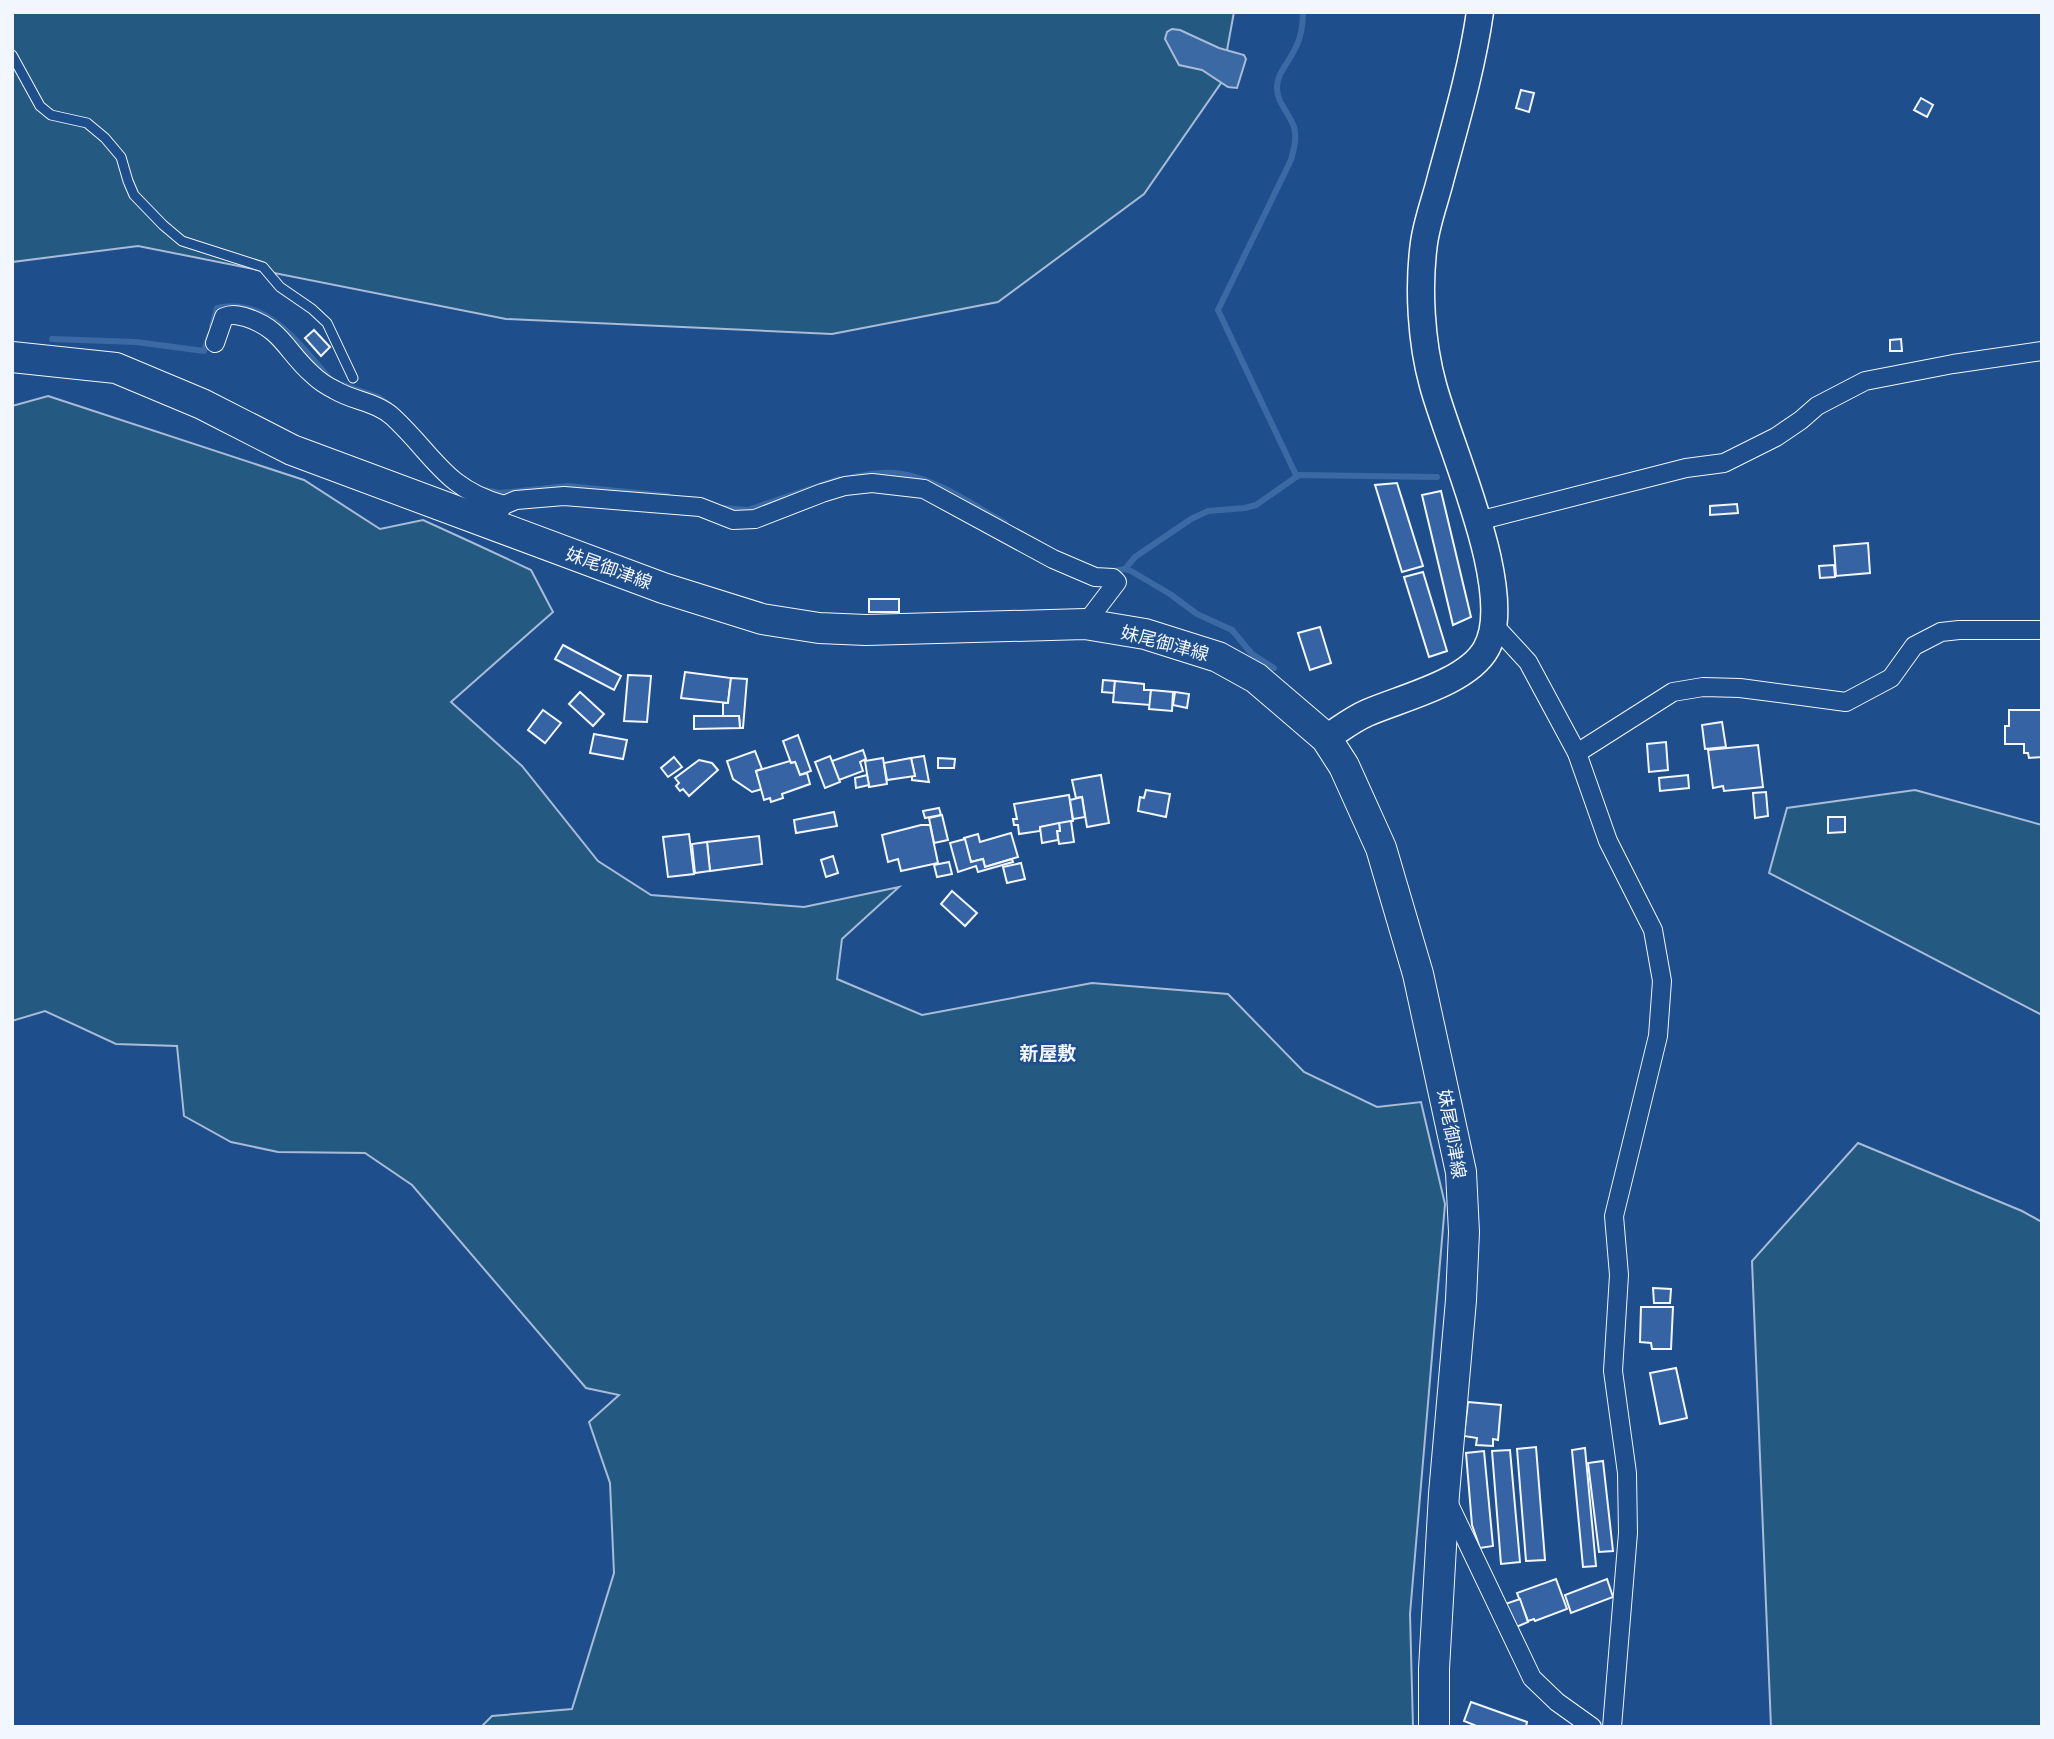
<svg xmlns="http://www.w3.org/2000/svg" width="2054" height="1739" viewBox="0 0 2054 1739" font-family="Raleway,'Noto Sans JP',sans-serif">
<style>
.green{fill:#245a82;stroke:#a8bbd7;stroke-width:2}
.water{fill:#3b69a3;stroke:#a8bbd7;stroke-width:2}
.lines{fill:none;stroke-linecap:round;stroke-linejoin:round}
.stream{stroke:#3b69a3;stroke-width:6}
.building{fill:#3563a3;stroke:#f2f6ff;stroke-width:2}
.lane-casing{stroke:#f2f6ff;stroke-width:11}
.street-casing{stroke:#f2f6ff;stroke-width:20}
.secondary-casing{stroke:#f2f6ff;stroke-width:29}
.primary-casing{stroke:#f2f6ff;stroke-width:32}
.lane{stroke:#1f4e8c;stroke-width:9}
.street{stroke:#1f4e8c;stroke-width:18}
.secondary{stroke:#1f4e8c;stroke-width:26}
.primary{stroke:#1f4e8c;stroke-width:30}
.labels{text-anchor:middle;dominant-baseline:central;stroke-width:5;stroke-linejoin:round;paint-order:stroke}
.street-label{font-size:18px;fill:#f2f6ff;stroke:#1f4e8c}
.neighbourhood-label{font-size:19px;font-weight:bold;fill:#f2f6ff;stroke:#1f4e8c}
</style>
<rect width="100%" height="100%" fill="#1f4e8c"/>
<g class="green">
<path d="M12 12H1234L1221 83 1144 194 998 302 832 334 506 319 138 246 12 262Z"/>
<path d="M48 396 304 480 380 529 423 520 471 542 531 570 553 612 451 702 522 766 598 861 651 895 804 907 899 887 842 939 837 979 922 1015 1092 983 1228 994 1304 1072 1377 1107 1421 1102 1445 1204 1410 1614 1413 1727H481L492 1716 572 1709 614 1573 610 1483 589 1422 619 1395 586 1388 412 1185 365 1153 278 1152 231 1142 184 1116 177 1046 116 1044 45 1011 12 1021V406Z"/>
<path d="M1915 790 2042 825V1015L1769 873 1787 808Z"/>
<path d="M1858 1143 2022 1211 2042 1222V1727H1771L1752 1261Z"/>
</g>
<path class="water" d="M1172 29 1180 30 1219 48 1244 55 1246 59 1237 88 1228 87 1202 70 1179 65 1165 39 1167 32Z"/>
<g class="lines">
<g class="stream">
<path d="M212 326 217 308C268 296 301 347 331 380"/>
<path d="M52 339 136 342 204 351 209 336"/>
<path d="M343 385 378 397 388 404"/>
<path d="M853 477C869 474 886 471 902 474 939 480 973 505 1005 523"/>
<path d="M1297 477 1218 310 1291 160C1294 149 1297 138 1294 127 1290 114 1277 103 1277 88 1277 73 1289 62 1295 49 1301 38 1303 24 1303 12"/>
<path d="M484 490 500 493 568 486 668 496"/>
<path d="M723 508 748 510 839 479"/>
<path d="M1125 569 1135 557 1191 519 1208 511 1245 508 1256 505 1299 475 1437 477"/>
<path d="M1109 572 1125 569 1131 571 1170 594 1197 614 1232 630 1252 654 1274 668"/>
</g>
</g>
<g class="building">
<path d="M1521 90 1534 93 1529 112 1516 108Z"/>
<path d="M1921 98 1933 105 1927 117 1914 110Z"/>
<path d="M314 330 330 347 321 356 305 338Z"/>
<path d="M1901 339 1902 351H1890V340Z"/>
<path d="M1397 483 1423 566 1402 572 1375 485Z"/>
<path d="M1441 491 1471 617 1453 625 1422 495Z"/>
<path d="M1737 504 1738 513 1710 515V506Z"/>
<path d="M1868 543 1870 573 1836 576 1834 546Z"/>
<path d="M1834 565 1835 577 1820 578 1819 566Z"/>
<path d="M1423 572 1447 651 1429 657 1404 577Z"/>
<rect x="869" y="599" width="30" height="13"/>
<path d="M1320 627 1331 663 1310 670 1298 633Z"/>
<path d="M563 645 621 676 614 690 555 659Z"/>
<path d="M685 672 731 678 728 703 681 698Z"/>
<path d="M628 675 651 676 647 722 624 721Z"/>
<path d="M731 678 747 679 743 728H740L739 716H723V703H728Z"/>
<path d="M1103 680 1115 681 1114 693 1102 692Z"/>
<path d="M1115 681 1144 684V690H1151L1150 705 1113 702Z"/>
<path d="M1151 690 1173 692 1172 711 1149 709Z"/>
<path d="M580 692 604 714 593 726 569 704Z"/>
<path d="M1175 692 1189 694 1187 708 1173 705Z"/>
<path d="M543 710 561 723 545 743 528 730Z"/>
<path d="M2009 710H2042V757L2029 758 2028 753H2024V744H2005V726H2009Z"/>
<path d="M694 716H739L740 728 694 729Z"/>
<path d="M1722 722 1726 747 1705 749 1702 725Z"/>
<path d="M594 734 627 740 623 759 590 753Z"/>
<path d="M798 735 811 771 800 775 795 762 791 763 783 741Z"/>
<path d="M1666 742 1668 770 1649 772 1647 744Z"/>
<path d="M1758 745 1763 787 1724 791 1723 786 1713 788 1708 750Z"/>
<path d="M863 750 866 759 860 762 863 771 839 780 832 761Z"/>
<path d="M755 751 762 769 756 771 762 789 752 792 733 779 727 761Z"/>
<path d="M830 756 840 782 825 788 815 762Z"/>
<path d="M924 756 929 782 912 780V776H915L911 758Z"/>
<path d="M674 757 682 767 668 777 661 768Z"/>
<path d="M883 758 887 784 869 787 865 761Z"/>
<path d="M911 758 915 776 887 780 884 763Z"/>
<path d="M938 758 955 759 954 768H938Z"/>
<path d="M699 760 712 763 718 770 689 796 683 789 680 791 676 786 679 783 675 778Z"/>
<path d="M790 761 791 763 795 762 800 775 807 773 810 784 782 794 783 798 771 802 770 798 764 800 756 771Z"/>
<path d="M867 775 869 785 856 788 855 778Z"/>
<path d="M1101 775 1109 823 1087 827 1082 797 1076 798 1072 780Z"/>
<path d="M1688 775 1689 788 1660 791 1659 778Z"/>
<path d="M1146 790 1170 794 1166 817 1138 811 1140 797 1144 798Z"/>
<path d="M1766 792 1768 816 1755 818 1753 793Z"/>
<path d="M1069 795 1073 821 1040 827V831L1019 834 1018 825H1014L1013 819H1017L1014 804Z"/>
<path d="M1082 797 1085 817 1073 819 1070 800Z"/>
<path d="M939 808 941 815 925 818 923 811Z"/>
<path d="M834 812 837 826 796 833 794 820Z"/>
<path d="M942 815 948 840 934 843 929 818Z"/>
<path d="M1828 817H1845V832L1828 833Z"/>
<path d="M1071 821 1074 842 1059 844 1057 831H1060L1059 823Z"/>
<path d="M1059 823 1060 831H1057L1058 840 1042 843 1040 827Z"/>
<path d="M921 825H930L938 863 901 871 898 859 888 862 882 835Z"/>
<path d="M1011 833 1018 857 985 867 983 859 971 862 964 838 978 834 980 842Z"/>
<path d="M689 834 694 874 668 877 663 837Z"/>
<path d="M759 836 762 864 710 871 707 842Z"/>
<path d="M965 839 971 862 983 859 985 867 1012 859 1013 862 978 872 976 866 958 872 950 843Z"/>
<path d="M707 842 710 871 695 873 692 844Z"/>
<path d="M833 856 838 873 826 877 821 860Z"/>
<path d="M949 862 952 874 937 877 934 865Z"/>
<path d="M1021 863 1025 879 1007 883 1003 867Z"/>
<path d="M952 891 977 913 965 926 941 904Z"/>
<path d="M1653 1288 1671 1289 1670 1303H1654Z"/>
<path d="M1641 1307H1673L1671 1349H1652L1651 1343 1640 1342Z"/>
<path d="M1676 1368 1687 1418 1660 1424 1650 1373Z"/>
<path d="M1468 1402 1501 1405 1498 1440 1493 1439V1446L1476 1445 1477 1438 1464 1436Z"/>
<path d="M1536 1447 1545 1560 1526 1561 1517 1449Z"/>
<path d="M1585 1448 1596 1566 1583 1567 1572 1450Z"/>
<path d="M1510 1450 1520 1562 1501 1564 1492 1451Z"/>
<path d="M1484 1451 1493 1546 1480 1548 1472 1525 1466 1453Z"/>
<path d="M1603 1461 1613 1551 1599 1552 1588 1463Z"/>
<path d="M1556 1579 1567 1609 1535 1621 1534 1619 1528 1621 1517 1593Z"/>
<path d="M1607 1579 1613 1597 1571 1613 1565 1595Z"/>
<path d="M1520 1599 1528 1622 1514 1628 1505 1604Z"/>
<path d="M1471 1702 1527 1722 1526 1727H1479L1464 1721Z"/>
</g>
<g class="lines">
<g class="lane-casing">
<path id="lane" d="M12 55 40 106 51 115 87 123 105 138 121 157 128 181 134 195 163 225 182 241 263 267 280 287 312 309 327 323 353 378"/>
</g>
<g class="street-casing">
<g id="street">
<path d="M215 343 224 317C232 314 236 315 245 317 283 329 286 352 313 375 319 381 327 386 335 390 353 401 377 402 393 417 434 455 445 489 504 505"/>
<path d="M1478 521 1686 468 1724 463 1776 437 1801 420 1817 406 1865 381 1953 364 2042 351"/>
<path d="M489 523 504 505 516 500 564 496 700 507 733 520 755 519 822 493 845 486 872 483 924 489 1053 559 1095 577 1113 578 1117 582 1085 624"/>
<path d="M1494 625 1528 662 1577 753 1608 841 1653 930 1662 981 1658 1036 1614 1216 1619 1275 1613 1371 1627 1473 1628 1533 1612 1727"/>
<path d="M1577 753 1673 692 1703 687 1740 688 1846 702 1891 678 1914 646 1941 632 1959 630H2042"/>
<path d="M1447 1500 1532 1678 1557 1702 1592 1727"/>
</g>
</g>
<g class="secondary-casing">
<path id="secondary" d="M1326 738C1339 730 1353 719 1367 713 1401 698 1467 683 1486 649 1518 594 1449 446 1433 385 1421 342 1418 287 1424 243 1427 221 1436 198 1441 177 1456 122 1472 68 1480 12"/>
</g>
<g class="primary-casing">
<path id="primary" d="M12 357 116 368 202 404 292 450 663 588 762 619 819 628 866 630 1085 624 1145 634 1218 657 1256 678 1326 738 1344 766 1381 848 1418 974 1461 1172 1464 1232 1461 1300 1444 1494 1434 1669V1727"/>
</g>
<use href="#lane" class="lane"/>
<use href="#street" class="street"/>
<use href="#secondary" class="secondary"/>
<use href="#primary" class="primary"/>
</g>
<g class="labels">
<g class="street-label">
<text transform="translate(609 568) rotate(20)">妹尾御津線</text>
<text transform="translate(1165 643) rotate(15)">妹尾御津線</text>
<text transform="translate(1452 1134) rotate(80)">妹尾御津線</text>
</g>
<g class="neighbourhood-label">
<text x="1048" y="1053">新屋敷</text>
</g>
</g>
<rect width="2054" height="1739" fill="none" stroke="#f2f6ff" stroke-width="28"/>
</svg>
